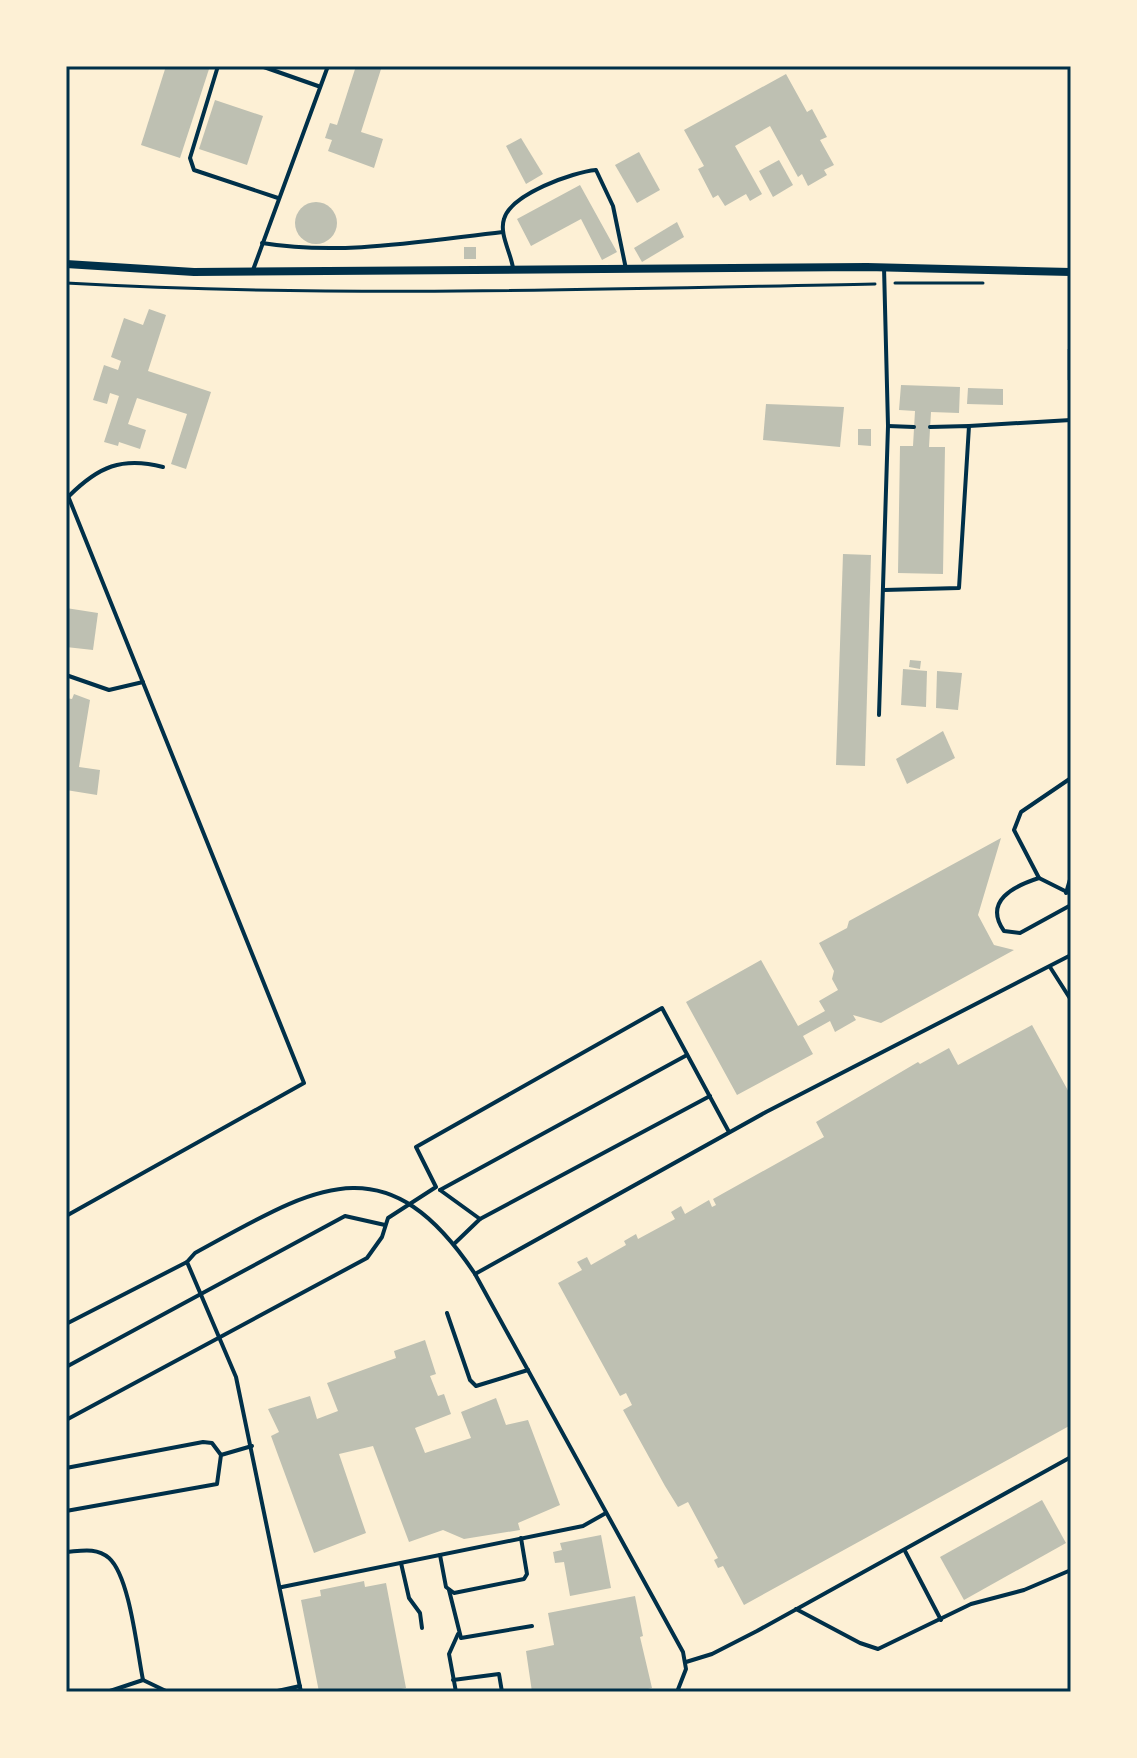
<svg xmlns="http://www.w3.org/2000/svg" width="1137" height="1758" viewBox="0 0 1137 1758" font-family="'Libre Baskerville',serif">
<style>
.building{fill:#bec0b2}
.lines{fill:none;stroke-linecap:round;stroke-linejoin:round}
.path{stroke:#003049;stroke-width:3}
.service{stroke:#003049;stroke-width:4}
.minor{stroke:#003049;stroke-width:8}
.neatline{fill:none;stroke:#003049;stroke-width:3}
</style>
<rect width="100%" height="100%" fill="#fdf0d5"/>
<g class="building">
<path d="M166 66H210L180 158 141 145Z"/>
<path d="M356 66H382L361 132 383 139 374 168 328 151 332 140 325 138 330 123 337 125Z"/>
<path d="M786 74 807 112 812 109 827 137 820 140 834 165 824 170 827 175 808 186 802 174 798 177 770 126 735 146 762 194 750 201 746 194 725 206 718 195 713 198 698 169 704 166 684 130Z"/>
<path d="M215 100 263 116 247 165 199 149Z"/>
<path d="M521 138 543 174 526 184 506 146Z"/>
<path d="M639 152 660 190 637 203 615 165Z"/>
<path d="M779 160 793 185 773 197 759 171Z"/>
<path d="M580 185 617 252 602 260 581 219 531 246 517 219Z"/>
<circle cx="316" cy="223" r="21"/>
<path d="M677 222 684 237 642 262 634 248Z"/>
<rect x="464" y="247" width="12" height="12"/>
<path d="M149 309 166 315 148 371 211 392 186 469 171 464 187 414 137 398 128 424 146 430 140 449 119 442 118 446 104 442 119 396 110 393 107 404 93 400 104 365 118 370 121 361 111 357 124 318 143 325Z"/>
<rect x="1067" y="349" width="4" height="31"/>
<path d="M901 385 960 387 959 413 931 412 929 447H945L943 574 898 573 900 446H913L915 411 899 410Z"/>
<path d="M968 388 1003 389V405L967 404Z"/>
<path d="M766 404 844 407 840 447 763 440Z"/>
<path d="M858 429H871V446L858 445Z"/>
<path d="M843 554 871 555 865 766 836 765Z"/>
<path d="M66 608 98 613 93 650 66 647Z"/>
<path d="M910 660 921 661 920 669 909 667Z"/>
<path d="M903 669 927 671 926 707 901 705Z"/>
<path d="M937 671 962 673 958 710 936 708Z"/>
<path d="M74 694 90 700 79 767 100 770 97 795 66 790V698L72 699Z"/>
<path d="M943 731 955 758 907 784 896 759Z"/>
<path d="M1001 838 978 915 994 945 1014 950 881 1023 853 1015 856 1020 835 1032 830 1021 803 1036 813 1054 737 1095 686 1002 761 960 798 1026 825 1011 819 1001 838 990 832 979 834 971 819 943 847 928 849 921Z"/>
<path d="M1032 1025 1071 1096V1425L744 1605 723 1566 718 1568 714 1560 718 1558 688 1502 678 1507 665 1486 623 1410 632 1405 626 1393 620 1396 558 1283 582 1270 577 1262 587 1257 591 1265 626 1245 624 1241 636 1234 638 1239 675 1219 671 1212 681 1206 685 1214 709 1200 712 1207 716 1205 713 1199 824 1137 816 1122 918 1062 920 1064 949 1048 958 1065Z"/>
<path d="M425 1340 436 1374 430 1376 438 1396 444 1394 451 1414 415 1428 425 1453 471 1438 461 1412 496 1398 506 1425 528 1420 560 1505 518 1523 520 1530 464 1539 443 1530 409 1542 373 1446 339 1454 366 1533 314 1553 271 1436 279 1432 268 1409 310 1396 317 1419 338 1411 327 1383 396 1358 394 1351Z"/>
<path d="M1042 1500 1066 1543 964 1600 940 1557Z"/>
<path d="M601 1535 611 1588 570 1596 564 1562 555 1563 553 1552 562 1550 560 1543Z"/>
<path d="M364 1581 365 1587 386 1583 406 1688 387 1692H319L301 1600 321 1596 320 1590Z"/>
<path d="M635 1596 643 1636 640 1637 652 1688 636 1692H532L526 1651 554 1645 548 1613Z"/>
</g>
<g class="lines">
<g class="path">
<path d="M66 283C336 298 605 289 875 284"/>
<path d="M895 283H983"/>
</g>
<g class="service">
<path d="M218 66 190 158 194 170 278 198"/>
<path d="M261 66 318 86"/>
<path d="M262 243C342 256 423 241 503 232"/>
<path d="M513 268C511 253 499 234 504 219 511 194 573 172 596 170L613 206 626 269"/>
<path d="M253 270 328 66"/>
<path d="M888 426 914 427"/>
<path d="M969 426 1071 420"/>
<path d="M66 491 304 1083 66 1216"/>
<path d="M69 496C98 467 122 456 163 467"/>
<path d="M884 590 959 588 969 426 930 427"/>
<path d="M66 675 109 690 143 682"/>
<path d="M879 715 888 426 884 267"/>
<path d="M1071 778 1021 812 1014 830 1039 878 1071 894"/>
<path d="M1039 878C1014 886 983 901 1004 931L1020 933 1071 905"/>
<path d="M1066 893 1071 876"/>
<path d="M1050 967 1071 1000"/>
<path d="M440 1190 687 1055"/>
<path d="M440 1190 480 1219"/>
<path d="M455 1243 480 1219 710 1096"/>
<path d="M475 1274 766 1112 1071 955"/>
<path d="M447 1313 470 1380 476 1386 528 1370"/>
<path d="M66 1324 187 1262"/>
<path d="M66 1367 345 1216 385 1225"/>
<path d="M66 1420 367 1258 382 1237 388 1218 436 1187 416 1147 662 1008 729 1132"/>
<path d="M66 1468 203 1442 212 1443 221 1455"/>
<path d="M66 1511 217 1484 221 1455 252 1446"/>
<path d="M905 1551 941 1620"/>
<path d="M66 1552C81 1551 96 1547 109 1558 130 1577 137 1651 143 1680"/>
<path d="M440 1555 446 1587 454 1593 524 1579 527 1574 521 1538"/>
<path d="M401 1563 409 1598 420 1613 422 1628"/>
<path d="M282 1587 583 1526 606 1513"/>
<path d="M449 1590 461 1638 532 1626"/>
<path d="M796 1609 860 1643 878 1649 971 1604 1024 1590 1071 1570"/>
<path d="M686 1662 712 1654 757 1631 1071 1457"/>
<path d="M453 1680 499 1674 502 1692"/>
<path d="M107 1692 143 1680 168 1692"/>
<path d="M273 1692 300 1686"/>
<path d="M301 1692 236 1377 187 1262 195 1253C311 1190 384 1137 475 1274L683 1652 686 1669 677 1692"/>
<path d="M456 1692 449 1654 458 1634"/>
</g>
<path class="minor" d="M66 264 194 272 867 267 1071 272"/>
</g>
<rect width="1137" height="1758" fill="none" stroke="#fdf0d5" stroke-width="136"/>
<rect x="68" y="68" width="1001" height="1622" class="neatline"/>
</svg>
